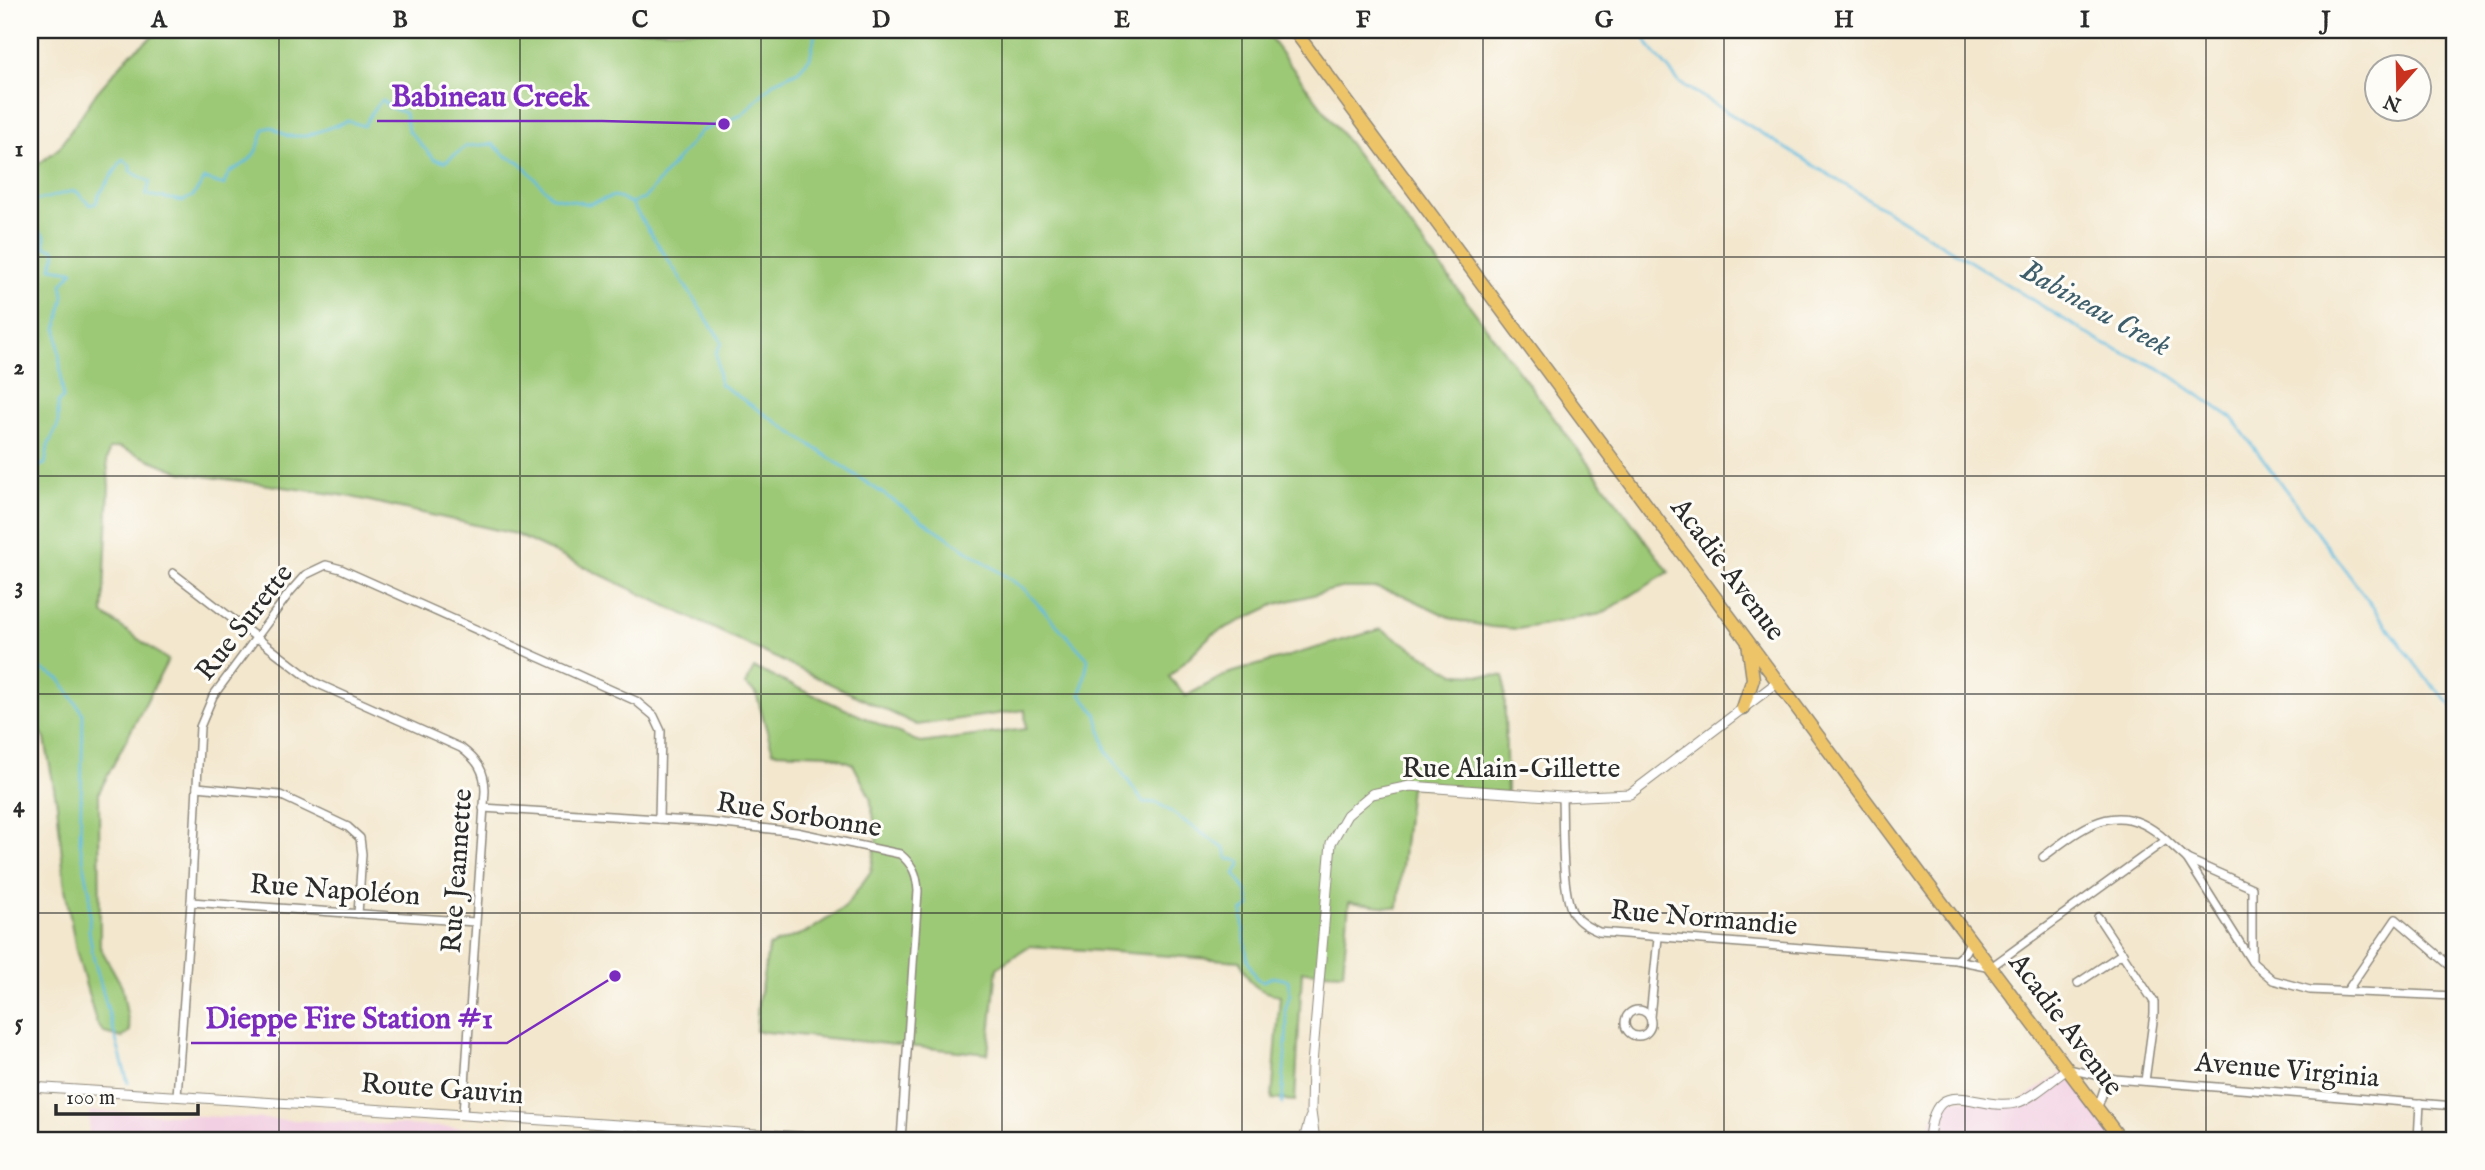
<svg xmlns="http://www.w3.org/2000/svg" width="2485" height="1170" viewBox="0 0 2485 1170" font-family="'IM FELL English',serif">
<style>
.built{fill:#f2cfe2}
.green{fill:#9cc976;stroke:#647a50;stroke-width:2}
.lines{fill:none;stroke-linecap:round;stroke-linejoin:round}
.stream{stroke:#64bde1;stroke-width:2.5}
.minor-casing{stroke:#8f897c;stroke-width:10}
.tertiary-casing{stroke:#8f897c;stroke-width:11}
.primary-casing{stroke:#8f897c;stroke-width:15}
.minor{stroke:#fff;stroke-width:7}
.tertiary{stroke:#fff;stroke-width:9}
.primary{stroke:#eec469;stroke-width:12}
.grid{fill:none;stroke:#2b2b2b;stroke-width:2;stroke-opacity:0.55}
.labels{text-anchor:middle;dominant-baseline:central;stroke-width:6;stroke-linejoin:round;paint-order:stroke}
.street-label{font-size:28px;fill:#2b2b2b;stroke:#fdfcf7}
.water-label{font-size:30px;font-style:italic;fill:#3f5e6b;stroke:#fdfcf7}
.leader{fill:none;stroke:#7b2cbf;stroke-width:2.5}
.callout-dot{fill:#7b2cbf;stroke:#fdfcf7;stroke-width:2.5}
.callout-label{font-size:30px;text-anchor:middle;font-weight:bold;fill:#7b2cbf;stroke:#fdfcf7;stroke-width:6;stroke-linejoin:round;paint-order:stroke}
.neatline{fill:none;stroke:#2b2b2b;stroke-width:2.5}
.grid-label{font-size:23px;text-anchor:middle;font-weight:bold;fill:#2b2b2b}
</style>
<rect width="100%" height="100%" fill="#fdfcf7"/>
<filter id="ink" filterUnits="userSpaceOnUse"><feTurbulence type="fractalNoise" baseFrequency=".0143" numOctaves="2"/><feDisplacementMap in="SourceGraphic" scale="14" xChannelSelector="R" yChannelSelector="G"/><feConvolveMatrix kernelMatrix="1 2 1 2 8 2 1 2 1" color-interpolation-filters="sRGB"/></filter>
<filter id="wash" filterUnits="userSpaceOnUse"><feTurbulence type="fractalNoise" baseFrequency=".00686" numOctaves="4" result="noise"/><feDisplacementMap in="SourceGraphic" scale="28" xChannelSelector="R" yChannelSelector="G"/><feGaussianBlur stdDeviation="1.57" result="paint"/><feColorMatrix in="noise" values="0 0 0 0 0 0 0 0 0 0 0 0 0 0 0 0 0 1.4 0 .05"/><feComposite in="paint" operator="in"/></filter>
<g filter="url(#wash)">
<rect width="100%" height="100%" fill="#f3e7ce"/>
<g class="built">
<path d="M2067 1069 2121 1140H1929L1934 1113 1949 1099 2019 1102Z"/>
<path d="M90 1111 489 1129 491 1140H88Z"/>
</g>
<path class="green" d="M168 30H1264L1669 572 1601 614 1518 629 1491 627 1455 620 1403 595 1376 588H1341L1276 604 1211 635 1169 677 1186 696 1227 674 1381 629 1455 674 1504 676 1507 793 1410 786 1398 908 1349 902 1343 973 1302 971 1295 1101 1272 1099 1280 995C1255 992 1249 983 1240 961L1029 946 997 968 988 1054 756 1031 758 1003 769 946 809 931 845 907 871 871 877 837 870 797 853 764 828 754 773 752 756 693 745 685 754 668 921 743 1026 729 1025 710 917 725 515 534 347 496 183 473 119 447 109 449 107 461 109 487 103 614 168 660 99 792 100 947 122 986 130 1031 122 1038 104 1033 96 1022 76 950 65 888 57 804 45 739 30 714V171L59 148 97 92 130 54 155 35Z"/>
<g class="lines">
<g class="stream">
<path d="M1641 30 1648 45 1680 83 2104 344 2161 369 2232 418 2425 677 2455 709"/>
<path d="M631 203 644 199 701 131 742 115 774 82 798 71 810 58 816 30"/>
<path d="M30 470 45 464 48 446 58 425V402L63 398 57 329 64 297 62 284 73 271 51 268 56 254 54 249 45 247V236L31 226 30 220 33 200C49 200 61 192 76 191L90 205 96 203 99 195 123 159 130 165V171L150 182 146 195 183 201 193 196 205 179 224 185C229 165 239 171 250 159 259 149 260 141 264 129L272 127 287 136H306L348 121 364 126 373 110 382 100 389 107 405 113 408 130 434 159 445 162 467 146 493 144 506 156 520 162 552 197 589 204 614 196 631 203 722 342 716 353 720 384 1023 588 1088 659 1081 695 1096 713 1106 750 1143 802 1158 803 1225 849 1228 859 1238 860 1241 863 1235 874 1247 892 1250 906 1242 912 1247 959 1257 979 1263 981 1273 977 1288 980 1290 994 1285 1010 1287 1025 1282 1104"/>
<path d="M30 663 60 679 83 714 80 843 90 894 89 930 93 956 128 1083"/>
</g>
</g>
</g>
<g filter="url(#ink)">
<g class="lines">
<g class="minor-casing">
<g id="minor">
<path d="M173 573 314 682 461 748C477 760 485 770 485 791L463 1114"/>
<path d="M197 787 280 795 348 827 360 838 362 854 358 914"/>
<path d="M1562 797C1563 823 1561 893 1573 913 1579 923 1588 927 1599 932L1956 960 1991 967 2166 840 2187 859 2252 962 2273 980 2310 990 2455 996"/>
<path d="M483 808 706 822 796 832 900 854C913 865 917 874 918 891L901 1140"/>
<path d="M2043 857C2085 826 2118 796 2166 840"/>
<path d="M2187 859 2252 888V961"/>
<path d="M191 902 475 922"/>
<path d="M2098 917 2154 1002V1014L2145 1081"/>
<path d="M1956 960 1965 952 1970 942"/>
<path d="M2078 983 2123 953"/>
<path d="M2347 991 2396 919 2455 970"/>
<circle cx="1638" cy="1023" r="13"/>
<path d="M1650 1017 1658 938"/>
<path d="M2068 1069 2115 1079 2455 1106"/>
<path d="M177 1096 191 902 200 727 213 696 290 592 305 575 326 565 341 569 636 701 654 716 661 731 659 819"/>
<path d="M2098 1107 2104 1089 2115 1079"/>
<path d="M2418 1140 2420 1103"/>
</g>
</g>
<g class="tertiary-casing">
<g id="tertiary">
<path d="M30 1087 851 1140"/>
<path d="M1304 1140 1310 1118"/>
<path d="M1315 1140 1311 1112 1312 1064 1331 843 1347 815 1372 794 1410 786 1562 797 1630 794 1779 681"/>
<path d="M1929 1140C1934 1069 1976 1112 2016 1103 2031 1099 2053 1079 2067 1069"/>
</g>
</g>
<g class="primary-casing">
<g id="primary">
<path d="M1294 30 1927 883 2121 1140"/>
<path d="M1743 708 1753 679 1748 643"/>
</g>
</g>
<use href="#minor" class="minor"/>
<use href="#tertiary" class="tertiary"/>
<use href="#primary" class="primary"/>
</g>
</g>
<path class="grid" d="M279 30V1140M520 30V1140M761 30V1140M1002 30V1140M1242 30V1140M1483 30V1140M1724 30V1140M1965 30V1140M2206 30V1140M30 257H2455M30 476H2455M30 694H2455M30 913H2455"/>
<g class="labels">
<g class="street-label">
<text transform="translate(1727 570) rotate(53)">Acadie Avenue</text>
<text transform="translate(245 623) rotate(-52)">Rue Surette</text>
<text x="1511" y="769">Rue Alain-Gillette</text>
<text transform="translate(799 816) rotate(9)">Rue Sorbonne</text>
<text transform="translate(458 871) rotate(-86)">Rue Jeannette</text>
<text transform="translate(335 891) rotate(4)">Rue Napoléon</text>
<text transform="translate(1704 919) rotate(5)">Rue Normandie</text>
<text transform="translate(2065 1025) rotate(53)">Acadie Avenue</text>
<text transform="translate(2287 1071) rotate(5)">Avenue Virginia</text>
<text transform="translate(442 1090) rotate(4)">Route Gauvin</text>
</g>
<g class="water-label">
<text transform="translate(2095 309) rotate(29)">Babineau Creek</text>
</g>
</g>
<path class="leader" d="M724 124L602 121H377M615 976L507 1043H191"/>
<g class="callout-dot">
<circle cx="724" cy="124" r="7"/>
<circle cx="615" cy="976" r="7"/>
</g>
<g class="callout-label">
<text x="490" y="106">Babineau Creek</text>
<text x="349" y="1028">Dieppe Fire Station #1</text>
</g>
<rect width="2485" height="1170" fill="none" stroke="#fdfcf7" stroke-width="77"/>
<g transform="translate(2398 88) rotate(200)"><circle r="33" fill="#fdfcf7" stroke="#a9a8a5" stroke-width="2"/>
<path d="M0-5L12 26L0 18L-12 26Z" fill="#c8321e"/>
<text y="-10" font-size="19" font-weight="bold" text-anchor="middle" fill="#2b2b2b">N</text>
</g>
<path d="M56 1104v10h142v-10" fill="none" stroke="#2b2b2b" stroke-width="3.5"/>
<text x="66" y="1104" font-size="21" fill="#2b2b2b" stroke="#fdfcf7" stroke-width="5" paint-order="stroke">100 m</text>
<rect x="38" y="38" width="2408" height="1094" class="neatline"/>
<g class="grid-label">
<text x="159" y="27">A</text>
<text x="400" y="27">B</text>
<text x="640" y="27">C</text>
<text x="881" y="27">D</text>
<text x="1122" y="27">E</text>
<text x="1363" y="27">F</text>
<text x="1604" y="27">G</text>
<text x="1844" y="27">H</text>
<text x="2085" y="27">I</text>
<text x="2326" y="27">J</text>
<text x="19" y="156">1</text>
<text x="19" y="374">2</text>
<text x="19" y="593">3</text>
<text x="19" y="812">4</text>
<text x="19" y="1030">5</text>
</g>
</svg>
